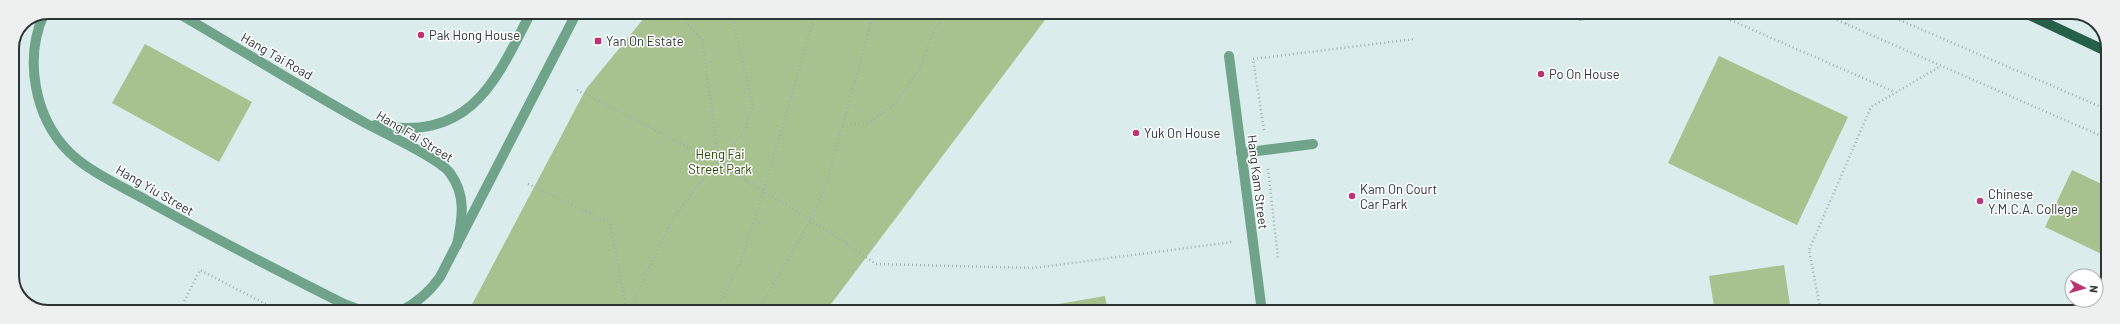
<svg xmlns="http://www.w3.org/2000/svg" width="2120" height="324" viewBox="0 0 2120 324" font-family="Barlow,sans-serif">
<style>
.green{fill:#a7c28e}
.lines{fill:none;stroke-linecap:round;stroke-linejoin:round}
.path{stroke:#a1b1b0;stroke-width:2.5;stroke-dasharray:1 3;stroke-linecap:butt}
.minor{stroke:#70a48a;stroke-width:10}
.major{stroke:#256148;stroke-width:10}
.poi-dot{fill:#bb3371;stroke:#fff;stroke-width:1.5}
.labels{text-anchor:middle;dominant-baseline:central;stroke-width:3;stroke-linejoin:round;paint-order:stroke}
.poi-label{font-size:13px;fill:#2d3434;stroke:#fff;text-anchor:start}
.street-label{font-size:13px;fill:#2d3434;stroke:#fff}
.park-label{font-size:13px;fill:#2b4502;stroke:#fff}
.rim{fill:none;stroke:#2d3434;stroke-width:2}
</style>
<rect width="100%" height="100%" fill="#daedec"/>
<g class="green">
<path d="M649 12H1051L825 312H468L586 89Z"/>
<path d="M1577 12H1627L1579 21Z"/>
<path d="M145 44 252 102 219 162 112 103Z"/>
<path d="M1719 56 1848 117 1797 225 1668 163Z"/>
<path d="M2072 170 2108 187V257L2045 227Z"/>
<path d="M1784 265 1791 312H1715L1709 276Z"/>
<path d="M1105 296 1108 312H1011Z"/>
</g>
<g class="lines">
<g class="path">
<path d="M673 12 680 16 702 40 719 164 811 220 876 264 1034 268 1232 242"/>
<path d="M1712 12 1895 92"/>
<path d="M1819 12 2108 139"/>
<path d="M1881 12 2108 110"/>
<path d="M1456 14 1458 12"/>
<path d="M680 16 682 12"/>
<path d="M1846 24 1850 12"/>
<path d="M577 90 719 163"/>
<path d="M843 126 869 123 895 104 920 68 934 30 949 12"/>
<path d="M1264 130 1253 59 1415 39"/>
<path d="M1268 169 1278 258"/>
<path d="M528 184 610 223 627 312"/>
<path d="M179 312 200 270 281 312"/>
<path d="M629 312 673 218 700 183 719 164 746 128 753 103 734 27V12"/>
<path d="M716 312 739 265 764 190 816 12"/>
<path d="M757 312 811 220 827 182 874 12"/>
<path d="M1821 312 1809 250 1871 107 1941 66"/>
</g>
<g class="minor">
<path d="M176 12C240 49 302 88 367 124 386 134 439 158 450 173 467 196 462 219 457 245"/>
<path d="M44 14C24 58 34 117 69 152 88 171 121 186 146 200 211 237 277 270 344 304L365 312"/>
<path d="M1229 56 1262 312"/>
<path d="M375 125C470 142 494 85 531 12"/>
<path d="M1241 153 1313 144"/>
<path d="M399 312C417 303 429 293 440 277L577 12"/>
</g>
<path class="major" d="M2023 12 2108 52"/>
</g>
<g class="poi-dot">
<circle cx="421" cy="35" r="4"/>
<rect x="594" y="37" width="8" height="8" rx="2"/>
<circle cx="1541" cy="74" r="4"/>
<circle cx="1136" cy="133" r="4"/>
<circle cx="1352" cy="196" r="4"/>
<circle cx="1980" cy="201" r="4"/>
</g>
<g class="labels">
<g class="poi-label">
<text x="429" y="35">Pak Hong House</text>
<text x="606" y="41">Yan On Estate</text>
<text x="1549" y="74">Po On House</text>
<text x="1144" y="133">Yuk On House</text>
<text x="1360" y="189">Kam On Court<tspan x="1360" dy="15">Car Park</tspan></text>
<text x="1988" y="194">Chinese<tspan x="1988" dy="15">Y.M.C.A. College</tspan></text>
</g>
<g class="street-label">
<text transform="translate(277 56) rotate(30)">Hang Tai Road</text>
<text transform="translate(415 136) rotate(31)">Hang Fai Street</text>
<text transform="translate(1258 182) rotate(83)">Hang Kam Street</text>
<text transform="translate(155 190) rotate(30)">Hang Yiu Street</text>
</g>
<g class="park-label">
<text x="720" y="154">Heng Fai<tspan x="720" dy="15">Street Park</tspan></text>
</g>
</g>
<path d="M0 0H2120V324H0ZM48 19H2072A29 29 0 0 1 2101 48V276A29 29 0 0 1 2072 305H48A29 29 0 0 1 19 276V48A29 29 0 0 1 48 19Z" fill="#eeefef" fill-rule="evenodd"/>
<path class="rim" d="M48 19H2072A29 29 0 0 1 2101 48V276A29 29 0 0 1 2072 305H48A29 29 0 0 1 19 276V48A29 29 0 0 1 48 19Z"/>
<g transform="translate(2084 288) rotate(96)"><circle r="19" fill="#ffffff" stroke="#abaeae"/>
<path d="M0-3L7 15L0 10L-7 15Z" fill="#bb3371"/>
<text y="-6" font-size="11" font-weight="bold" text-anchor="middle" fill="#2d3434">N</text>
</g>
</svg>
